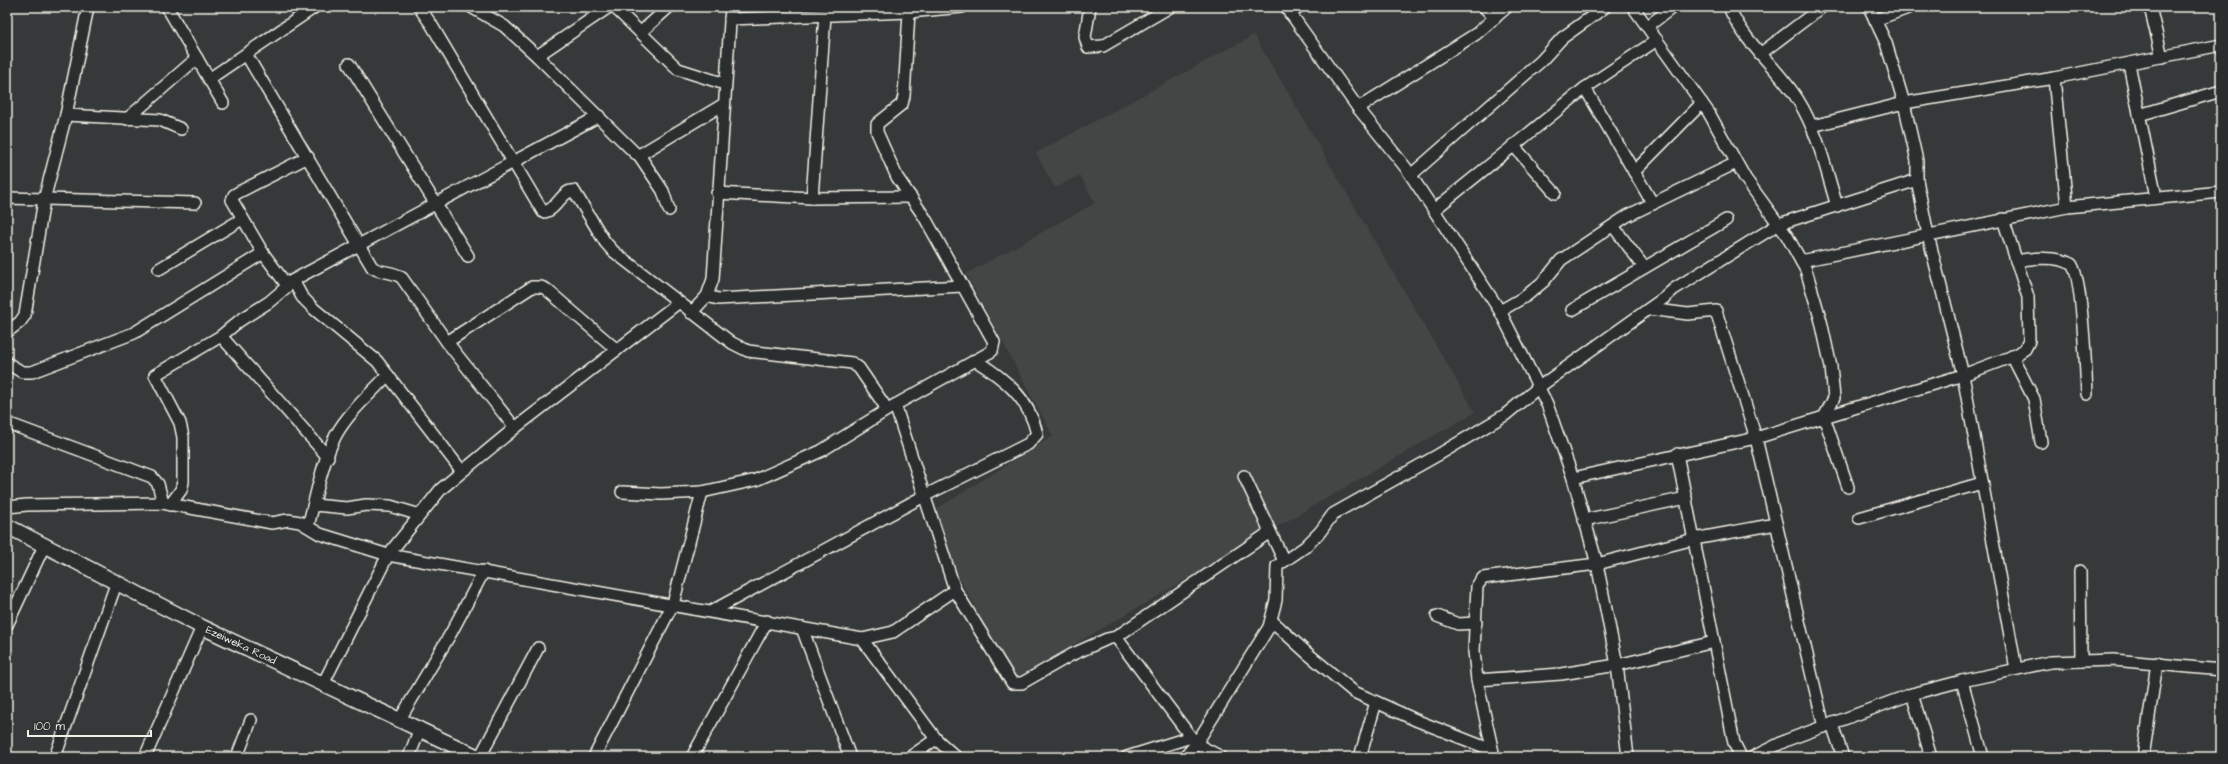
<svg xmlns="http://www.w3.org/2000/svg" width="2228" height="764" viewBox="0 0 2228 764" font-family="'Architects Daughter',sans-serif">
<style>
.built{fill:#434645}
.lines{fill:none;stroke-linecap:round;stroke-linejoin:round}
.minor-casing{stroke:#f4f1e8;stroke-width:14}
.major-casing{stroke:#f4f1e8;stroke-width:17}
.minor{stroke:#2a2d2e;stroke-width:11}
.major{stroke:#2a2d2e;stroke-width:14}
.labels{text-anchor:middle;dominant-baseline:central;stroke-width:3;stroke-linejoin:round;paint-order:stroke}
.street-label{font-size:11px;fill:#f4f1e8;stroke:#2a2d2e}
</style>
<rect width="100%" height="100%" fill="#363939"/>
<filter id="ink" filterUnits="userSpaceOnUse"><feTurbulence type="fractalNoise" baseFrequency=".025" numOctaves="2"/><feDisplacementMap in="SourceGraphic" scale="8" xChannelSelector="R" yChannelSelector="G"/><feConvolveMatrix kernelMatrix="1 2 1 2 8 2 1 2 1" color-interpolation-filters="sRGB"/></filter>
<g filter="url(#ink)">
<path class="built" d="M1254 35 1475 412 1013 680 927 515 1053 436 966 274 1095 203 1080 175 1055 188 1036 153Z"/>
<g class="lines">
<g class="minor-casing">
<g id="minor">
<path d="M167 7 223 103"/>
<path d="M419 7 431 24 543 212C556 212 562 189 574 191L605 242 613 251 732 343 748 351 852 363 859 368 887 409"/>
<path d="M471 7 504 26 537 56 635 153 639 155 663 191 669 210"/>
<path d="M614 7 678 69 725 84"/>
<path d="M1090 7 1085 37 1088 47 1103 46 1170 7"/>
<path d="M1286 7 1358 108 1406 168 1443 224 1500 311 1547 404 1573 478 1597 564 1617 665 1628 757"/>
<path d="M1484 7 1495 18"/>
<path d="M1729 7C1745 45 1777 66 1798 100 1818 132 1826 170 1837 206"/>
<path d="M1869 7 1886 43 1904 103 1917 161V180L1928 235 1963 375 2016 669"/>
<path d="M2150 7 2162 57"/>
<path d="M1290 14 1298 7"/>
<path d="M730 19 909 12 962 7"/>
<path d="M1875 20 1911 7"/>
<path d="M1648 26 1673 7"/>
<path d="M641 32 669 7"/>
<path d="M246 54 372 267C380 274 393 270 402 278L447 342 515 428"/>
<path d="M1760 54 1822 7"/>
<path d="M537 56 609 7"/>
<path d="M349 64 468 256"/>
<path d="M2129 64 2156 197"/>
<path d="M2054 78 2067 207"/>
<path d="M209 79 315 7"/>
<path d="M1585 88 1653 204"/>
<path d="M1358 108 1476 34 1507 7"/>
<path d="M66 115 160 120 181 129"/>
<path d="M2139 115 2221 91"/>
<path d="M127 119 197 58"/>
<path d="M1812 126 1904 103 2054 78 2221 45"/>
<path d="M1513 145 1555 193"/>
<path d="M639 155 724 104"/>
<path d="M308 157 239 192 234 195 232 200 263 253 286 284 599 116"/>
<path d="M1634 172 1702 103"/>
<path d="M1411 175 1541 61 1562 38 1605 7"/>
<path d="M717 193 812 198 911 197"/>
<path d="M7 198 195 203"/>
<path d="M812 198 825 15"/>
<path d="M1434 210 1585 88 1657 40"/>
<path d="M1613 226 1644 267"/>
<path d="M1801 261 2067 207 2221 192"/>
<path d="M2016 261C2030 258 2059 256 2071 264 2082 273 2086 374 2087 394"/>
<path d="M159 269 242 219"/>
<path d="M294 282 302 297 314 309 377 361 461 470"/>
<path d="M707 296 718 299 962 286"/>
<path d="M1649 309 1688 314 1716 311 1756 438 1824 727"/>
<path d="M1572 310 1726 220"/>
<path d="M1500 311 1526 296 1544 281 1561 260 1627 216 1736 163"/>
<path d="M691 313 707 296 713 279 731 7"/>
<path d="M7 332 20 322 25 315 44 200 66 115 88 7"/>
<path d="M221 336 328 457"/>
<path d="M447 342 532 287H541L546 289 617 350"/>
<path d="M2012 356 2034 399 2041 442"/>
<path d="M7 363 22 372H32L134 333 263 253"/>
<path d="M895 405 955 590 1012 683H1022L1071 655 1107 639 1116 637 1270 532"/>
<path d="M7 423 152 477 158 484 163 503"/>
<path d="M1677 454 1734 743 1741 757"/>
<path d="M1244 476 1284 561"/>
<path d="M1573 478 1756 438 1824 417 1834 398 1831 367 1821 321 1806 270 1787 236 1745 178 1709 113 1633 7"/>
<path d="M1848 487 1824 417 1963 375 2016 355 2025 349 2029 341 2028 297 2003 219"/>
<path d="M622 492 661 494 702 492 756 480 821 451 895 405 992 351 994 342 925 218 897 177 877 132V124L902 104 904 96 909 12"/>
<path d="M170 505 181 490 183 482V437L180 423 155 375 221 336 239 321 269 302 290 284"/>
<path d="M314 505 347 508 366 505 390 506 420 515"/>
<path d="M7 507 27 505 163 503 272 523 288 520 300 522 320 534 388 555 862 639 893 632 955 590"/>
<path d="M1859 518 1982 483"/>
<path d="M1584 520 1686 498"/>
<path d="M308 526C316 497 322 462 336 435 349 412 370 394 388 375"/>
<path d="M2080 571 2081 661"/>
<path d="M712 611 924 496 1028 444 1037 434C1029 398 1005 379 975 360"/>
<path d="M1437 616 1458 624 1476 623"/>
<path d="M1271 620 1307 653 1354 692 1418 721 1492 750 1489 755"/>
<path d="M7 625 44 546"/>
<path d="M802 628 850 757"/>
<path d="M1116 637 1196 744 1269 627 1276 600 1277 566 1305 547 1320 532 1333 514 1438 455 1505 415 1539 387 1664 298 1674 289 1779 224 1917 180"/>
<path d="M862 639 936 739 956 757"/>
<path d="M1477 680 1474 651 1477 586 1483 578 1597 564 1694 539 1776 524"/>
<path d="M1962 681 1983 757"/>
<path d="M323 684 388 555 441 489 515 428 678 303"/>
<path d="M1912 694 1931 757"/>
<path d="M400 719 451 633 484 571"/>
<path d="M1832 724 1843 757"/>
<path d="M55 757 116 584"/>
<path d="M145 757 202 627"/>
<path d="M237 757 251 720"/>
<path d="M409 757 420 728"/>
<path d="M480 757 538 648"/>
<path d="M594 757 673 604 702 492"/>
<path d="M692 757 767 621"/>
<path d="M910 757 936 739"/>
<path d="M1127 757 1191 737"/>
<path d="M1185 757 1196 744 1221 757"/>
<path d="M1360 757 1376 702"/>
<path d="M1494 757 1477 680 1561 674 1617 665 1714 642"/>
<path d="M1753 757 1787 740 1912 694 1962 681 2050 662 2114 660 2221 670"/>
<path d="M2143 757 2157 663"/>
</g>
</g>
<g class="major-casing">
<path id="major" d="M7 526 202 627 478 757"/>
</g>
<use href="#minor" class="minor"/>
<use href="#major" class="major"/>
</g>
</g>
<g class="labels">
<g class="street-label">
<text transform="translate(241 645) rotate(25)">Ezeiweka Road</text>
</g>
</g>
<rect width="2228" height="764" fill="none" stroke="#2a2d2e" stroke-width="24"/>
<rect x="12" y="12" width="2204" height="740" fill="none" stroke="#f4f1e8" stroke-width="1.5" filter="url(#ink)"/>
<path d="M28 730v6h123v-6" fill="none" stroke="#f4f1e8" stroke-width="2"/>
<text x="34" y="730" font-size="12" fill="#f4f1e8" stroke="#2a2d2e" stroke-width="3" paint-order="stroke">100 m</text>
</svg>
